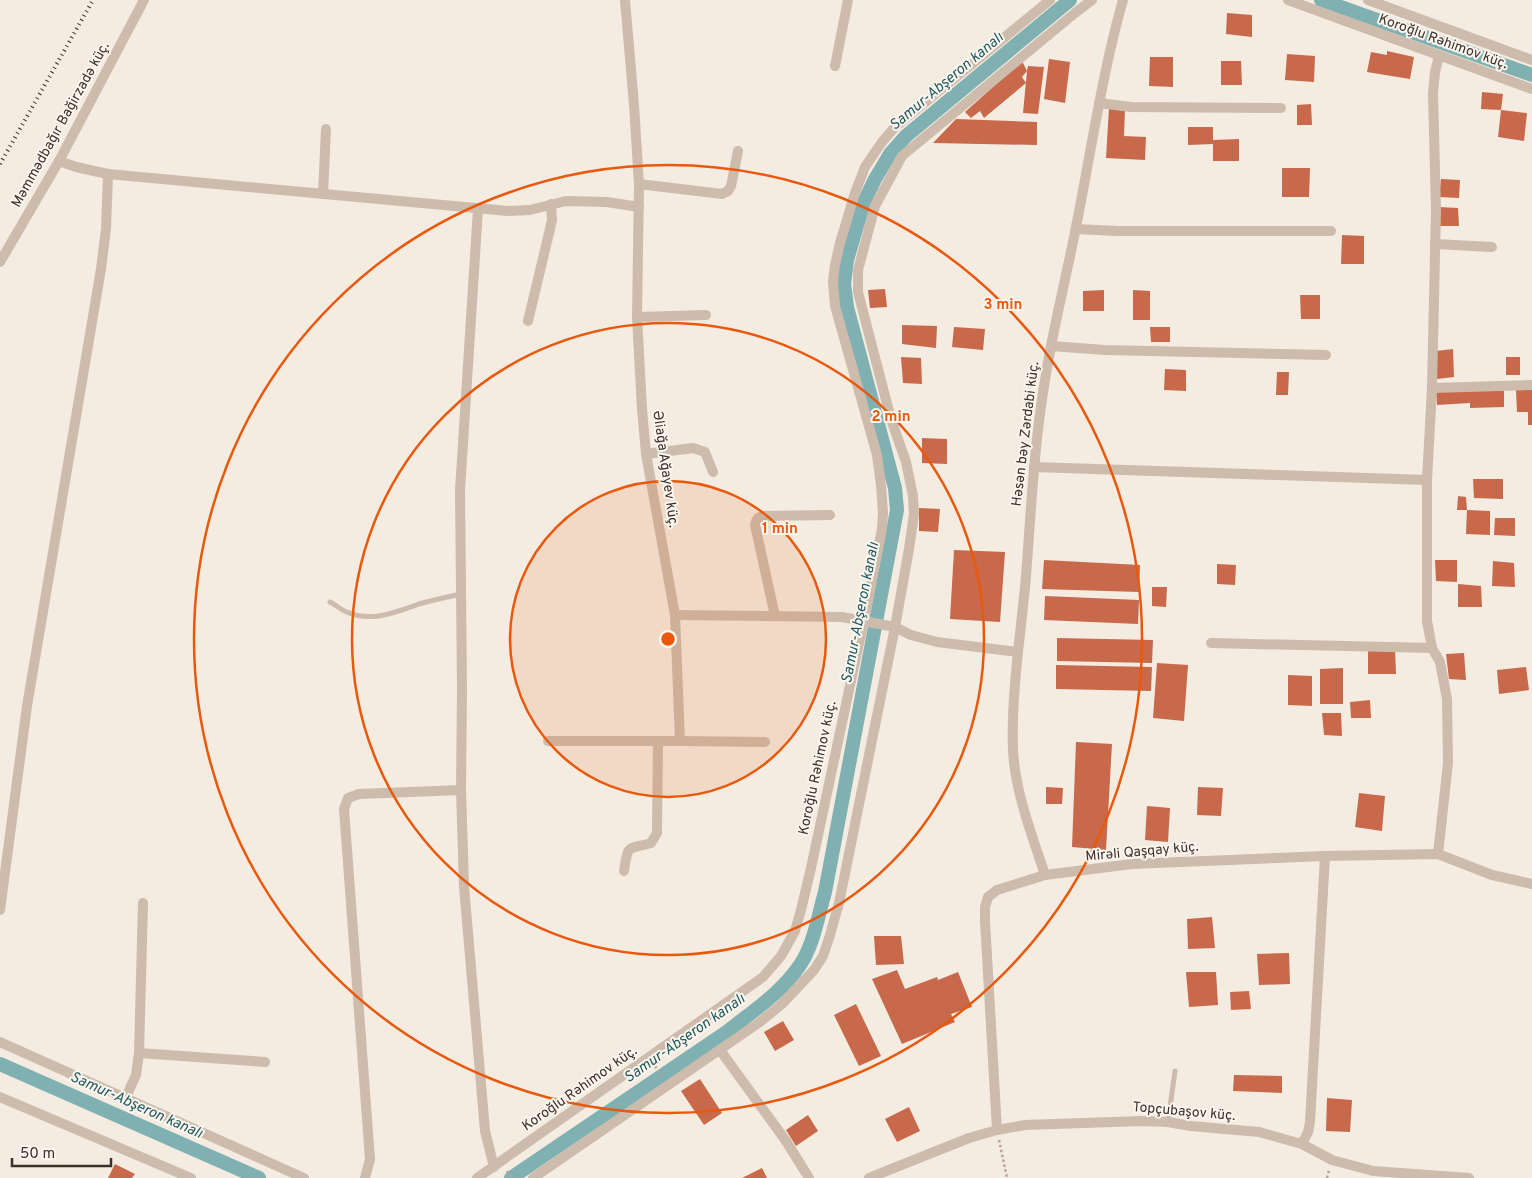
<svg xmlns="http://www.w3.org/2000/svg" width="1532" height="1178" viewBox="0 0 1532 1178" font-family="Overpass,sans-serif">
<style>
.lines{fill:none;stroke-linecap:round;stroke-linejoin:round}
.canal{stroke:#7fb0b2;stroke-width:14}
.building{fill:#c8694b}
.path{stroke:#b9a596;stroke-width:2.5;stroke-dasharray:2.5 2.5;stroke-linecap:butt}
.service{stroke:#cdbbac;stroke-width:5}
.minor{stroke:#cdbbac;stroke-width:10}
.rail{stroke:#3b302b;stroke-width:4;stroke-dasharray:1 4;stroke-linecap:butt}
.ring{fill:none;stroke:#e8590c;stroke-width:2.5}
.labels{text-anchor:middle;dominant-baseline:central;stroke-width:4;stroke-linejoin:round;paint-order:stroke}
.street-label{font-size:14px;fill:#3b302b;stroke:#fbf5ee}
.water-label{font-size:15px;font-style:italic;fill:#1f5a5e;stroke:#fbf5ee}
.centre{fill:#e8590c;stroke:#fbf5ee;stroke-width:2.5}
.ring-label{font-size:15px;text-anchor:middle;font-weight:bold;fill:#e8590c;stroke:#fbf5ee;stroke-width:4;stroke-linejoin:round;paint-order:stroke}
</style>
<rect width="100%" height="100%" fill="#f4ebe1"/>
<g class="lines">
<g class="canal">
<path d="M1321 0 1532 75"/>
<path d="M0 1064 259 1178"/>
<path d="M511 1178 728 1031C753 1011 782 992 800 965 814 944 818 916 825 892L897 510 895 488 847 307 844 284 847 260 864 202 875 179 890 154 906 136 1070 0"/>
</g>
</g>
<g class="building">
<path d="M1227 13 1252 15V37L1226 34Z"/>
<path d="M1387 51 1414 57 1410 79 1367 72 1371 52 1387 55Z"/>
<path d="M1287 54 1315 56 1314 82 1285 80Z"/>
<path d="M1150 57H1173V87L1149 86Z"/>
<path d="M1049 59 1070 62 1065 103 1044 99Z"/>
<path d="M1022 61 1027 71 1028 66 1044 67 1038 114 1023 113 1027 71 1022 77 1026 83 984 118 980 111 971 118 965 112Z"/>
<path d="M1221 61H1241L1242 85H1221Z"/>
<path d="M1482 92 1503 94 1501 110 1481 109Z"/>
<path d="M1311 104 1312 125H1297V105Z"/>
<path d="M1109 108 1125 109 1124 136 1146 137 1145 160 1106 158Z"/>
<path d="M1501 110 1527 113 1524 141 1498 137Z"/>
<path d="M956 119 1037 122V145L933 143Z"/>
<path d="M1188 127H1213V140L1239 139V161H1213V144L1188 145Z"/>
<path d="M1282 168H1310L1309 197H1282Z"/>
<path d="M1441 179 1460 180 1459 198 1439 197Z"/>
<path d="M1439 207 1458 208 1459 226H1439Z"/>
<path d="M1342 235 1364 236V264H1341Z"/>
<path d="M885 289 887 307 870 308 868 290Z"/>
<path d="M1104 290V311H1083V291Z"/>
<path d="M1133 290 1150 291V320H1133Z"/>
<path d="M1300 295H1320V319H1301Z"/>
<path d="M902 325 937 326 936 348 902 344Z"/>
<path d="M954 327 985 329 983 350 952 347Z"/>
<path d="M1150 327H1170V342H1151Z"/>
<path d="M1453 349 1454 377 1437 379 1436 351Z"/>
<path d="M901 357 921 358 922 384 903 383Z"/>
<rect x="1506" y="357" width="14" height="18"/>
<path d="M1165 369 1186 370V391L1164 390Z"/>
<path d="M1277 372H1289L1288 395H1276Z"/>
<path d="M1504 389V407L1470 408V403L1437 405 1436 391Z"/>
<path d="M1532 389V425H1528V412H1517L1516 390Z"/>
<path d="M922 438 947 439V464L922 463Z"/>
<path d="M1473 479H1503V499L1474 498Z"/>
<path d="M1458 496 1466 497 1467 510H1457Z"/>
<path d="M919 508 940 509 938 532 919 531Z"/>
<path d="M1467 510 1490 511V535L1466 534Z"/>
<path d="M1495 518H1515V536L1494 535Z"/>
<path d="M954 550 1005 552 1000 622 950 619Z"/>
<path d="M1044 560 1140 565 1139 592 1042 589Z"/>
<path d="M1435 560H1457V582L1436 581Z"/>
<path d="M1493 561 1514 563 1515 587 1492 586Z"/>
<path d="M1217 564 1236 565 1235 585 1217 584Z"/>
<path d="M1458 584 1481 586 1482 607H1458Z"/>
<path d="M1152 587H1167L1166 607 1152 606Z"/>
<path d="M1045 596 1139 600 1138 624 1044 620Z"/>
<path d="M1057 638 1153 640 1152 663 1057 661Z"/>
<path d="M1368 649H1395L1396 674H1368Z"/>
<path d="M1464 653 1466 680 1449 679 1446 654Z"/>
<path d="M1157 663 1188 665 1184 721 1153 718Z"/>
<path d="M1056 665 1152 667 1151 691 1056 689Z"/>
<path d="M1526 667 1529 690 1499 694 1497 670Z"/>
<path d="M1343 668V704H1320V669Z"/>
<path d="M1288 675 1312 676V706L1288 705Z"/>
<path d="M1370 700 1371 718H1351L1350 702Z"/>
<path d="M1322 713H1341L1342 736 1324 735Z"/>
<path d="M1076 742 1112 744 1106 850 1072 847Z"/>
<path d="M1046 787 1063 788 1062 804H1046Z"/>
<path d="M1198 787 1223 788 1221 816 1197 815Z"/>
<path d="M1359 793 1385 796 1382 831 1355 827Z"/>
<path d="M1147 806 1170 808 1168 842 1145 840Z"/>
<path d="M1212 917 1215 948 1188 949 1187 919Z"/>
<path d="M874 936H901L904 964 876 965Z"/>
<path d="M1289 953 1290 984 1259 985 1257 954Z"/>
<path d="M897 970 905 989 937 977 938 980 958 972 972 1007 951 1014 955 1022 902 1044 872 979Z"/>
<path d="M1186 972H1216L1218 1005 1189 1007Z"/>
<path d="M1249 991 1251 1009 1231 1010 1230 992Z"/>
<path d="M856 1004 881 1056 859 1066 834 1015Z"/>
<path d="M783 1021 794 1040 775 1051 764 1032Z"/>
<path d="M1234 1075 1282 1076V1093L1233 1091Z"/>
<path d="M700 1079 722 1113 704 1125 681 1091Z"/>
<path d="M1327 1098 1352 1100 1350 1132 1326 1131Z"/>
<path d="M909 1107 920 1131 897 1142 885 1119Z"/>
<path d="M808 1115 818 1131 796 1146 786 1130Z"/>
<path d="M115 1164 135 1174 132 1178H108Z"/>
<path d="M762 1168 767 1178H742Z"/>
</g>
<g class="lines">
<g class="path">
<path d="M655 1066 662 1076"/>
<path d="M999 1140 1007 1178"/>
<path d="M507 1171 512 1178"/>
<path d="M1327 1178 1329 1170"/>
</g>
<g class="service">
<path d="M330 602C336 605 341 610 347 612 371 623 396 612 419 604 433 600 447 597 461 594"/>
<path d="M1168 1122 1175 1071"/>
</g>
<g class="minor">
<path d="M1288 0 1532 89"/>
<path d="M1368 0 1532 60"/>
<path d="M835 66 848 0"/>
<path d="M1099 103 1131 107 1281 108"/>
<path d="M59 161 76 167 108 174 508 211 530 210 566 201 607 202 639 207"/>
<path d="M639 184 722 194 728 191 731 186 738 151"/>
<path d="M323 194 326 129"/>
<path d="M478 209 460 490 462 689 461 790 464 886 485 1131 494 1167"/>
<path d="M1076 229 1118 231H1331"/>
<path d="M1435 244 1492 247"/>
<path d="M0 262 59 161 144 0"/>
<path d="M637 317 706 315"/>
<path d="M528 321 550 229 552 220 551 204"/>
<path d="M1051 346 1105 350 1326 355"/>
<path d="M1432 388 1532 385"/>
<path d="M646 454 693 448 705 452 713 472"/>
<path d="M1034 467 1427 480"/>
<path d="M675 615 842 617 895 627 911 635 937 642 1018 652"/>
<path d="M775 616 755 525C756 520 757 518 762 516L830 515"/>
<path d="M1211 643 1432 648"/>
<path d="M548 741H658"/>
<path d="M680 741 765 742"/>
<path d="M1438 854 1448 763 1447 699 1440 662 1432 648 1427 621V480L1432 388 1436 210 1433 93 1435 72 1439 56"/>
<path d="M624 871C628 843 627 850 651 843L657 833 658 741H680L675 615 646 454 642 409 637 317 639 184 634 105 625 0"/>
<path d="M1045 875C1032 835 1015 792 1013 750 1011 692 1021 634 1026 576 1031 511 1034 445 1045 380 1053 329 1066 278 1076 227 1091 152 1102 74 1123 0"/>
<path d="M0 910 27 706 101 269 106 229 108 174"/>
<path d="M0 1042 304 1178"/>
<path d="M720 1050 786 1141 809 1178"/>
<path d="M139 1053 265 1062"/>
<path d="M0 1097 191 1178"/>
<path d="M126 1097 136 1075 139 1053 143 903"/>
<path d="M997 1130 985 921V907L988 897 997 890 1045 875 1132 864 1325 856 1438 854 1492 875 1532 884"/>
<path d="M1302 1144 1308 1132 1310 1122 1325 856"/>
<path d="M365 1178 370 1159 344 809 348 798 359 794 461 790"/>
<path d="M477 1178 763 977 781 956 795 931 801 910 811 868 864 620 882 529 883 513 881 485 877 455 835 306 833 282 835 265 840 243 855 193 865 167 882 142 894 128 1050 0"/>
<path d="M533 1178 760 1022 782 1004 814 970 823 956 830 935 839 903 895 627 909 549 914 514 913 496 906 462 891 419 858 292V270L875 206 902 156 1075 13 1092 0"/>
<path d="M869 1178 969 1138 997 1130 1025 1125 1142 1121 1168 1122 1191 1126 1259 1132 1302 1144 1332 1160 1373 1171 1469 1178"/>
</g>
<path class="rail" d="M0 164 93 0"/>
</g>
<circle cx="668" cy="639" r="158" fill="#e8590c" fill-opacity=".12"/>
<g class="ring">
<circle cx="668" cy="639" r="158"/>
<circle cx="668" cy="639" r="316"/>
<circle cx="668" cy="639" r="474"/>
</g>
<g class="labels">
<g class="street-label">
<text transform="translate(1443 42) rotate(20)">Koroğlu Rəhimov küç.</text>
<text transform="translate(61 125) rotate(-61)">Məmmədbağır Bağirzadə küç.</text>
<text transform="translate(1026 434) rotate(-83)">Həsən bəy Zərdabi küç.</text>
<text transform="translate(665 469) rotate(82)">Əliağa Ağayev küç.</text>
<text transform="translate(818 768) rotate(-78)">Koroğlu Rəhimov küç.</text>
<text transform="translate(1142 852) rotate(-5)">Mirəli Qaşqay küç.</text>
<text transform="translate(580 1089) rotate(-35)">Koroğlu Rəhimov küç.</text>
<text transform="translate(1184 1112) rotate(5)">Topçubaşov küç.</text>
</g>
<g class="water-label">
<text transform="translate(947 82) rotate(-40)">Samur-Abşeron kanalı</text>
<text transform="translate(861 613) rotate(-79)">Samur-Abşeron kanalı</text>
<text transform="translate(685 1039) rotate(-35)">Samur-Abşeron kanalı</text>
<text transform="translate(136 1106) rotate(24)">Samur-Abşeron kanalı</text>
</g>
</g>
<circle cx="668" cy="639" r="8" class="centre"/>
<g class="ring-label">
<text x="1003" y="309">3 min</text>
<text x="891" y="421">2 min</text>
<text x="780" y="533">1 min</text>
</g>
<path d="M12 1158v8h99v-8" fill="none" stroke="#3b302b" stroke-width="2.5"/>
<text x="20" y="1158" font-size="15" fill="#3b302b" stroke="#fbf5ee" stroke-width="4" paint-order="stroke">50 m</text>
</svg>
